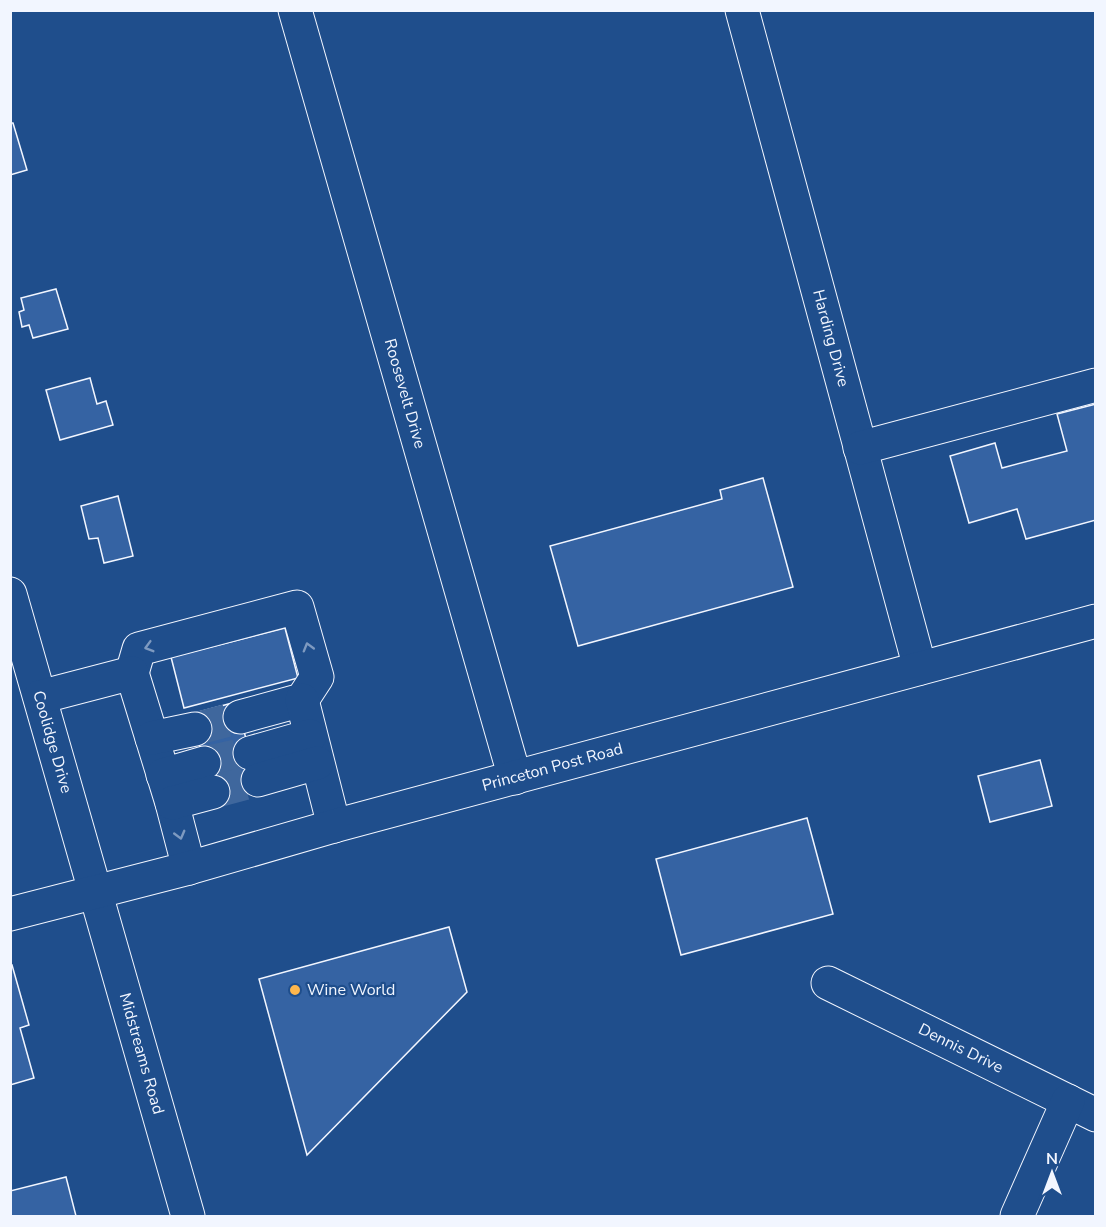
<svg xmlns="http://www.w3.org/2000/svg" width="1106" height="1227" viewBox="0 0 1106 1227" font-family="'Nunito Sans',sans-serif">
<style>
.building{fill:#3563a3;stroke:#f2f6ff;stroke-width:1.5}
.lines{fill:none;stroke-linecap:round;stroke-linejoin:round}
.minor-tunnel{stroke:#3f679d;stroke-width:33;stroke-dasharray:33 16;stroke-linecap:butt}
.minor-casing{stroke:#f2f6ff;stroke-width:35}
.major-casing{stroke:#f2f6ff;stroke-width:35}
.minor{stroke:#1f4e8c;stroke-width:33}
.major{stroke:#1f4e8c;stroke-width:33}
.oneway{stroke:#7e9ac0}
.poi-dot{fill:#ffb74d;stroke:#1f4e8c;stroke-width:2}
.labels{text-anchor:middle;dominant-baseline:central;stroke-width:4.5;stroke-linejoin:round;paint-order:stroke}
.street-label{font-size:16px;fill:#f2f6ff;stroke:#1f4e8c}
.poi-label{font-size:16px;fill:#f2f6ff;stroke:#1f4e8c;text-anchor:start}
</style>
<rect width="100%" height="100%" fill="#1f4e8c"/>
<g class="building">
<path d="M10 123H13L27 170 10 175Z"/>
<path d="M56 289 68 329 33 338 29 325 22 327 19 312 24 310 21 298Z"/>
<path d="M90 378 97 404 106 401 113 425 60 440 46 390Z"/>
<path d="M1096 404V520L1026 539 1017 509 969 523 950 456 995 443 1002 468 1067 451 1057 414Z"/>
<path d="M763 478 793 587 578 646 550 546 722 499 720 490Z"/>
<path d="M118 496 133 556 104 563 98 538 89 539 81 506Z"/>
<path d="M285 628 298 678 184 708 171 657Z"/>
<path d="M236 702 260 790 215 803 191 714Z"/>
<path d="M1040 760 1052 806 990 822 978 776Z"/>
<path d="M807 818 833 914 681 955 656 859Z"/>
<path d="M449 927 467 992 307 1155 259 979Z"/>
<path d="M12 965 29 1025 20 1028 34 1078 10 1085V966Z"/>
<path d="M66 1177 76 1216H10V1191Z"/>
</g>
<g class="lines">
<g class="minor-tunnel">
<path d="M195 729 240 717"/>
<path d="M204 763 250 753"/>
<path d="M213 792 258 780"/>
</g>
<g class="minor-casing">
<g id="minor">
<path id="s1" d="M295 10 515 778"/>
<path id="s2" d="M742 10 920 668"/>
<path d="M860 448 1096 385"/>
<path id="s3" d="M10 594 188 1216"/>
<path d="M132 673 139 649 297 607 317 677 302 700 240 717"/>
<path d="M40 697 132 673 172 803 189 868"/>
<path d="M302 700 334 826"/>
<path d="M152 738 195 729"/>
<path d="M250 753 310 736"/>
<path d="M163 775 204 763"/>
<path d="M258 780 317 763"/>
<path d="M172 803 213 792"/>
<path id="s4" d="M828 983 1096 1115"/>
<path d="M1017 1216 1068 1101"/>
</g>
</g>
<g class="major-casing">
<g id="major">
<path id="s5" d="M10 914 189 868 334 826 1096 621"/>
</g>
</g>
<use href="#minor" class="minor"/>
<use href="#major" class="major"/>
</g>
<defs><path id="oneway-chevron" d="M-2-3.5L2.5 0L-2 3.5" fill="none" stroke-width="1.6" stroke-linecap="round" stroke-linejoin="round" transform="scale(1.5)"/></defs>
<g class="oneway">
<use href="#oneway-chevron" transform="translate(149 647) rotate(164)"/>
<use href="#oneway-chevron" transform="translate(308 647) rotate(-106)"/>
<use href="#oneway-chevron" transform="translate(180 835) rotate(75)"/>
</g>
<circle class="poi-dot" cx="295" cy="990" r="6"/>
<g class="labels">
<g class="street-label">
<text stroke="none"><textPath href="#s2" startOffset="340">Harding Drive</textPath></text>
<text stroke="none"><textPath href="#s1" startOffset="399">Roosevelt Drive</textPath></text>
<text stroke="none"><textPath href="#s3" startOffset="154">Coolidge Drive</textPath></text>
<text stroke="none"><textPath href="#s5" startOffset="562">Princeton Post Road</textPath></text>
<text stroke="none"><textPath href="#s4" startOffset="148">Dennis Drive</textPath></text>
<text stroke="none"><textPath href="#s3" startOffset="478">Midstreams Road</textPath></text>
</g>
<g class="poi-label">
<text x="307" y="990">Wine World</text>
</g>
</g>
<rect width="1106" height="1227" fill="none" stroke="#f2f6ff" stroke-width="24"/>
<g transform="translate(1052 1173)" stroke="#1f4e8c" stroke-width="4.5" paint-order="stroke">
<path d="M0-4.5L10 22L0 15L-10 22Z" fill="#f2f6ff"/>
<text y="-9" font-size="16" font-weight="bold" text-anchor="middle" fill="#f2f6ff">N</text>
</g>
</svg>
